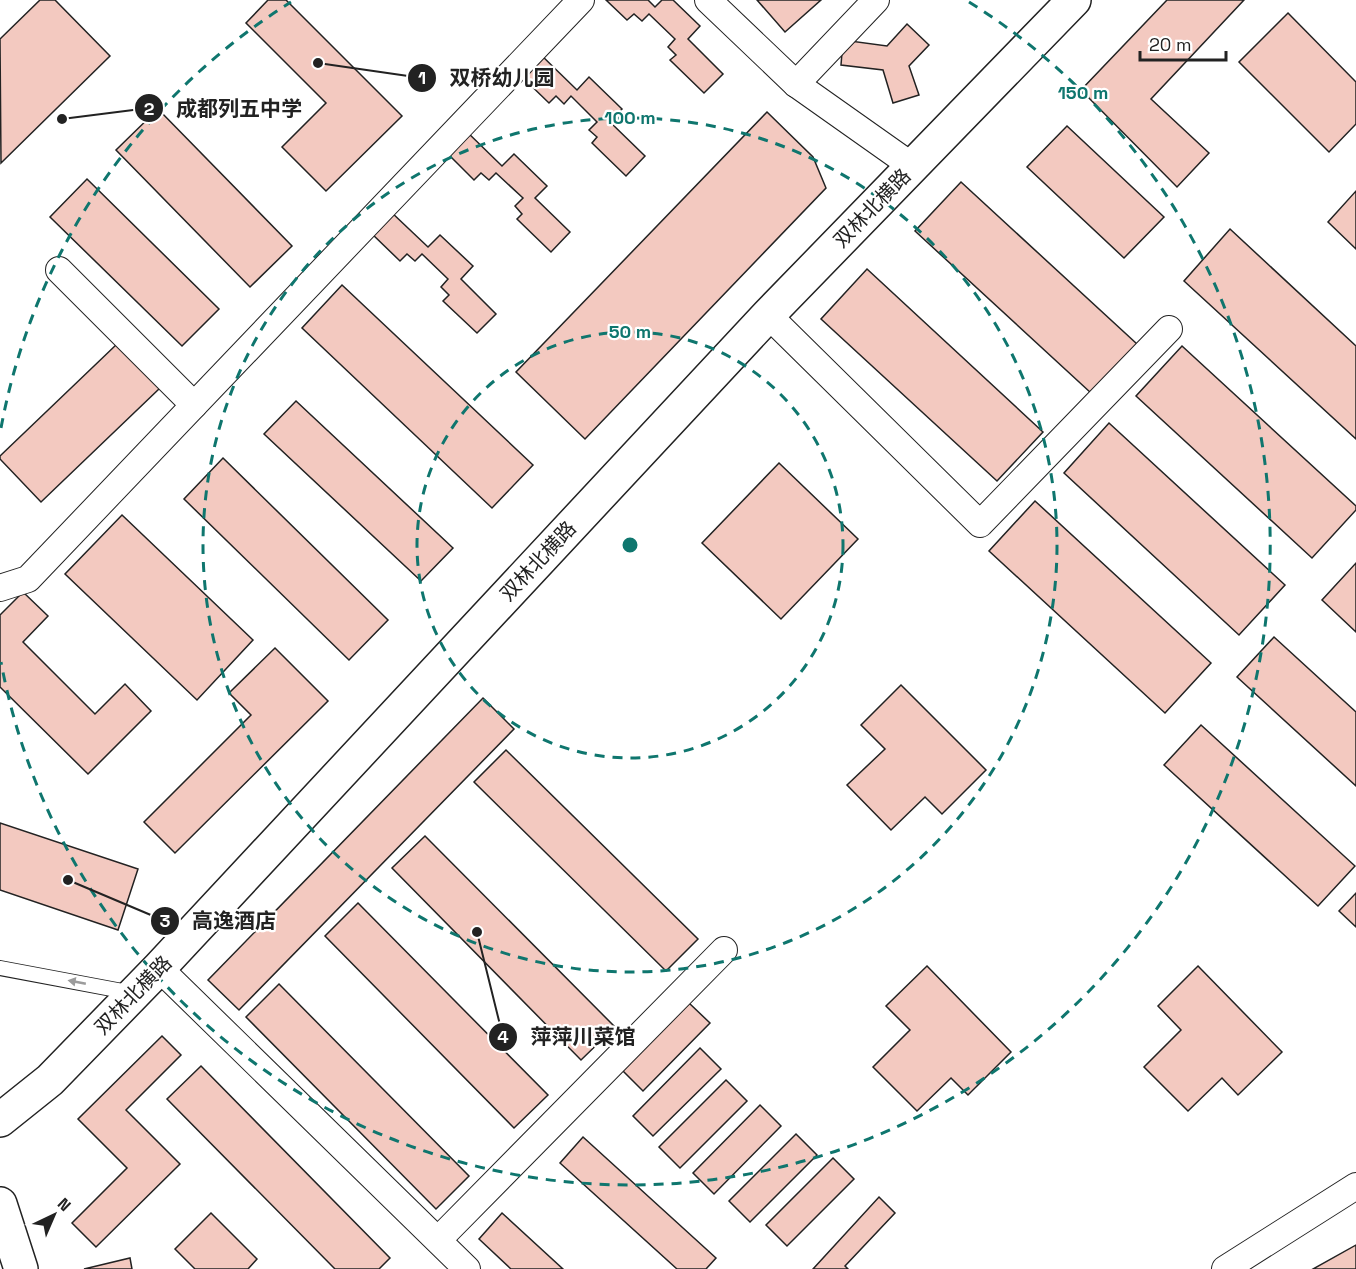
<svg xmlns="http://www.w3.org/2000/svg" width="1356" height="1269" viewBox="0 0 1356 1269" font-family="'Space Grotesk','Noto Sans SC',sans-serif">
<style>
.building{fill:#f3c9c0;stroke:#222;stroke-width:1.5}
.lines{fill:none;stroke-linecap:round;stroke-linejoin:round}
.lane-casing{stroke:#222;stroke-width:16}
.street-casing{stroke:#222;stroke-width:28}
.secondary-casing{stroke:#222;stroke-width:36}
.primary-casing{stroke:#222;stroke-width:36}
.lane{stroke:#fff;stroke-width:14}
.street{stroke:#fff;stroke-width:26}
.secondary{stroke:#fff;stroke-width:33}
.primary{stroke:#fff;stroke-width:33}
.oneway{fill:#9c9c9c}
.ring{fill:none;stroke:#0f766e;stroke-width:3;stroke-dasharray:10 8}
.labels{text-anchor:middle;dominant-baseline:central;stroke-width:4.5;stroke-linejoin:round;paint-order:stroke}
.street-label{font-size:20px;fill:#222;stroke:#fff}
.centre{fill:#0f766e;stroke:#fff;stroke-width:3}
.ring-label{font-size:18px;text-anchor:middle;font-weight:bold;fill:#0f766e;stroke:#fff;stroke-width:4.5;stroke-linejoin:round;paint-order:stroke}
.leader{fill:none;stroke:#222;stroke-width:2}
.callout-dot{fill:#222;stroke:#fff;stroke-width:2}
.mark-label{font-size:18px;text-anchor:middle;font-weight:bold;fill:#fff}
.callout-label{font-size:21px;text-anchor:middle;font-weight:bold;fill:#222;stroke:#fff;stroke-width:4.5;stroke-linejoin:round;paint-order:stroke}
</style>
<rect width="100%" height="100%" fill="#fff"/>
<g class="building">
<path d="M40 0H55L110 56 1 163 0 39Z"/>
<path d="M268 0H286L402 116 326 191 282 147 326 103 246 23Z"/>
<path d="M606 0H648L655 7 662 0H673L700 26 688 39 723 74 704 93 670 60 676 55 668 47 675 39 649 14 642 21 634 14 627 20Z"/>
<path d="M757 0H821L785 32Z"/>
<path d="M1167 0H1244L1151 99 1209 153 1177 187 1081 90Z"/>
<path d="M1288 13 1356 82V124L1329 152 1239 62Z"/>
<path d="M907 24 929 45 909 66 919 95 893 103 883 70 841 65 843 40 887 46Z"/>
<path d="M539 53 577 90 589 77 622 109 610 122 645 156 626 176 592 143 597 137 589 130 597 122 571 96 564 104 556 96 549 103 519 74Z"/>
<path d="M158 109 292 246 250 287 116 150Z"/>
<path d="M767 112 813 157 826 188 585 439 516 372Z"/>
<path d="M1067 126 1164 217 1124 258 1027 167Z"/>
<path d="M464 129 502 166 514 154 547 186 535 198 570 232 551 252 517 219 522 214 515 206 523 198 496 173 489 180 481 173 474 180 444 150Z"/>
<path d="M87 179 219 309 182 346 50 217Z"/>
<path d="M961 182 1137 344 1091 393 915 231Z"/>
<path d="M1356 191V249L1328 222Z"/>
<path d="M390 211 428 247 440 235 473 266 461 279 496 314 477 333 443 301 449 295 441 287 448 279 422 254 415 261 407 254 400 261 370 232Z"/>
<path d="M1230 229 1356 346V439L1184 281Z"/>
<path d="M867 269 1043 432 997 481 821 319Z"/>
<path d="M342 285 533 465 492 508 302 328Z"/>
<path d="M117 344 160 388 41 502 0 459V456Z"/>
<path d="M1182 346 1356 506V510L1312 558 1136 396Z"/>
<path d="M296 401 453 548 421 581 264 434Z"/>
<path d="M1109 423 1285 585 1239 635 1064 473Z"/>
<path d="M223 458 388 620 349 660 184 499Z"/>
<path d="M779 463 858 539 781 619 702 543Z"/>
<path d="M1035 501 1211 663 1165 713 989 551Z"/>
<path d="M122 515 253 640 197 700 65 574Z"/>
<path d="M1356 563V632L1322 600Z"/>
<path d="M23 592 48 616 23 642 95 714 125 684 151 711 88 774 0 687V615Z"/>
<path d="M1274 637 1356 712V786L1237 677Z"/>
<path d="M275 648 328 701 175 853 144 822 251 715 229 693Z"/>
<path d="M901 685 986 770 942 814 925 797 891 830 847 785 885 749 861 725Z"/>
<path d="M483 698 514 729 239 1010 208 980Z"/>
<path d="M1201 725 1355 866 1318 906 1164 765Z"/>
<path d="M506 750 698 939 666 971 474 782Z"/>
<path d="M0 823 138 869 118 930 0 890Z"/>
<path d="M425 836 615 1027 581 1060 392 868Z"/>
<path d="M1356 893V927L1339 911Z"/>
<path d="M358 903 548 1095 514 1128 325 936Z"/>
<path d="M927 966 1011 1052 968 1095 951 1078 917 1111 873 1067 910 1030 886 1006Z"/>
<path d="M1198 966 1282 1052 1238 1095 1222 1078 1188 1111 1144 1067 1181 1030 1158 1006Z"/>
<path d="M279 984 469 1176 436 1209 246 1017Z"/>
<path d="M689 1003 710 1023 643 1091 622 1070Z"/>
<path d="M162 1036 181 1055 126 1110 180 1164 96 1247 72 1223 127 1168 78 1119Z"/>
<path d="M700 1048 721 1069 653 1136 633 1116Z"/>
<path d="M201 1066 390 1258 379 1269H335L167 1099Z"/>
<path d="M726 1080 747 1101 680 1168 659 1147Z"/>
<path d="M760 1105 781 1126 714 1194 693 1173Z"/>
<path d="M796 1134 817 1155 750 1222 729 1201Z"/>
<path d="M583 1137 716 1258 706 1269H677L560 1163Z"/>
<path d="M833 1158 854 1179 787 1246 766 1225Z"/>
<path d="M879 1197 895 1213 845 1266 848 1269H813Z"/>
<path d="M211 1213 257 1259 248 1269H195L175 1249Z"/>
<path d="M502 1213 563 1269H511L479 1239Z"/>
<path d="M1356 1245V1269H1313Z"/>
<path d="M130 1258 132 1269H84Z"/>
</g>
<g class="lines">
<g class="lane-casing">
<path id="lane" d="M0 968 133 993"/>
</g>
<g class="street-casing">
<g id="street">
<path d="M708 0 796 84 912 166"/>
<path d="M796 84 876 0"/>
<path d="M59 270 194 405"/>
<path d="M768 315 980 524 1169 329"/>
<path d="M0 588 28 579 581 0"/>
<path d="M159 968 467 1269"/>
<path d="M438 1240 724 950"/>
<path d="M1225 1269 1356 1186"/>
</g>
</g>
<g class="secondary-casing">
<path id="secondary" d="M0 1120 50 1080 159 968 768 315 1074 0"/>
</g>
<g class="primary-casing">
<path id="primary" d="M0 1204 21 1269"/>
</g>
<use href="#lane" class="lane"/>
<use href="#street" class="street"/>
<use href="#secondary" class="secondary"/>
<use href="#primary" class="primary"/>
</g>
<defs><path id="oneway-solid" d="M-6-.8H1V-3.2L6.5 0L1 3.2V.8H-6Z" transform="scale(1.5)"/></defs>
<use class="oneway" href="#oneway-solid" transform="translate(77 982) rotate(-169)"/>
<g class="ring">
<circle cx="630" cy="545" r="213"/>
<circle cx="630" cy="545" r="427"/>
<path d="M1 428A640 640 0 0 1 291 2M969 2A640 640 0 1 1 1 662"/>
</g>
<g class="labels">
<g class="street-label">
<text transform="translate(872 208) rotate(-46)">双林北横路</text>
<text transform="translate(538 561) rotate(-47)">双林北横路</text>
<text transform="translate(133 995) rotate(-46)">双林北横路</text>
</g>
</g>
<circle cx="630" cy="545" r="9" class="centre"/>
<g class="ring-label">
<text x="1083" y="99">150 m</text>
<text x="630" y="124">100 m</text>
<text x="630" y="338">50 m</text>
</g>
<path class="leader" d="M318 63L422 78M62 119L149 108M68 880L165 921M477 932L503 1037"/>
<g class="callout-dot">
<circle cx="318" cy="63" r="6"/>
<circle cx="62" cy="119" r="6"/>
<circle cx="68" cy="880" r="6"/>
<circle cx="477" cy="932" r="6"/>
<circle cx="422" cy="78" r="15"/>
<circle cx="149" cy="108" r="15"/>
<circle cx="165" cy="921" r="15"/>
<circle cx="503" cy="1037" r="15"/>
</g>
<g class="mark-label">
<text x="422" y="84">1</text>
<text x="149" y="115">2</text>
<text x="165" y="927">3</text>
<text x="503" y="1043">4</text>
</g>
<g class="callout-label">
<text x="502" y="85">双桥幼儿园</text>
<text x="239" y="116">成都列五中学</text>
<text x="234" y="928">高逸酒店</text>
<text x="583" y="1044">萍萍川菜馆</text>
</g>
<g transform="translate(54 1215) rotate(44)" stroke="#ffffff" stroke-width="4.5" paint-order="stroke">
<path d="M0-4.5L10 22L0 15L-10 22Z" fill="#222222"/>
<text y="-9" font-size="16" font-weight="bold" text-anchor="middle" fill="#222222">N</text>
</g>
<path d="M1140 51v9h86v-9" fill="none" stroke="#222222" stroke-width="3"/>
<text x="1149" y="51" font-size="18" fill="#222222" stroke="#ffffff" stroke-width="4.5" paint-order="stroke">20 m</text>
</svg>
